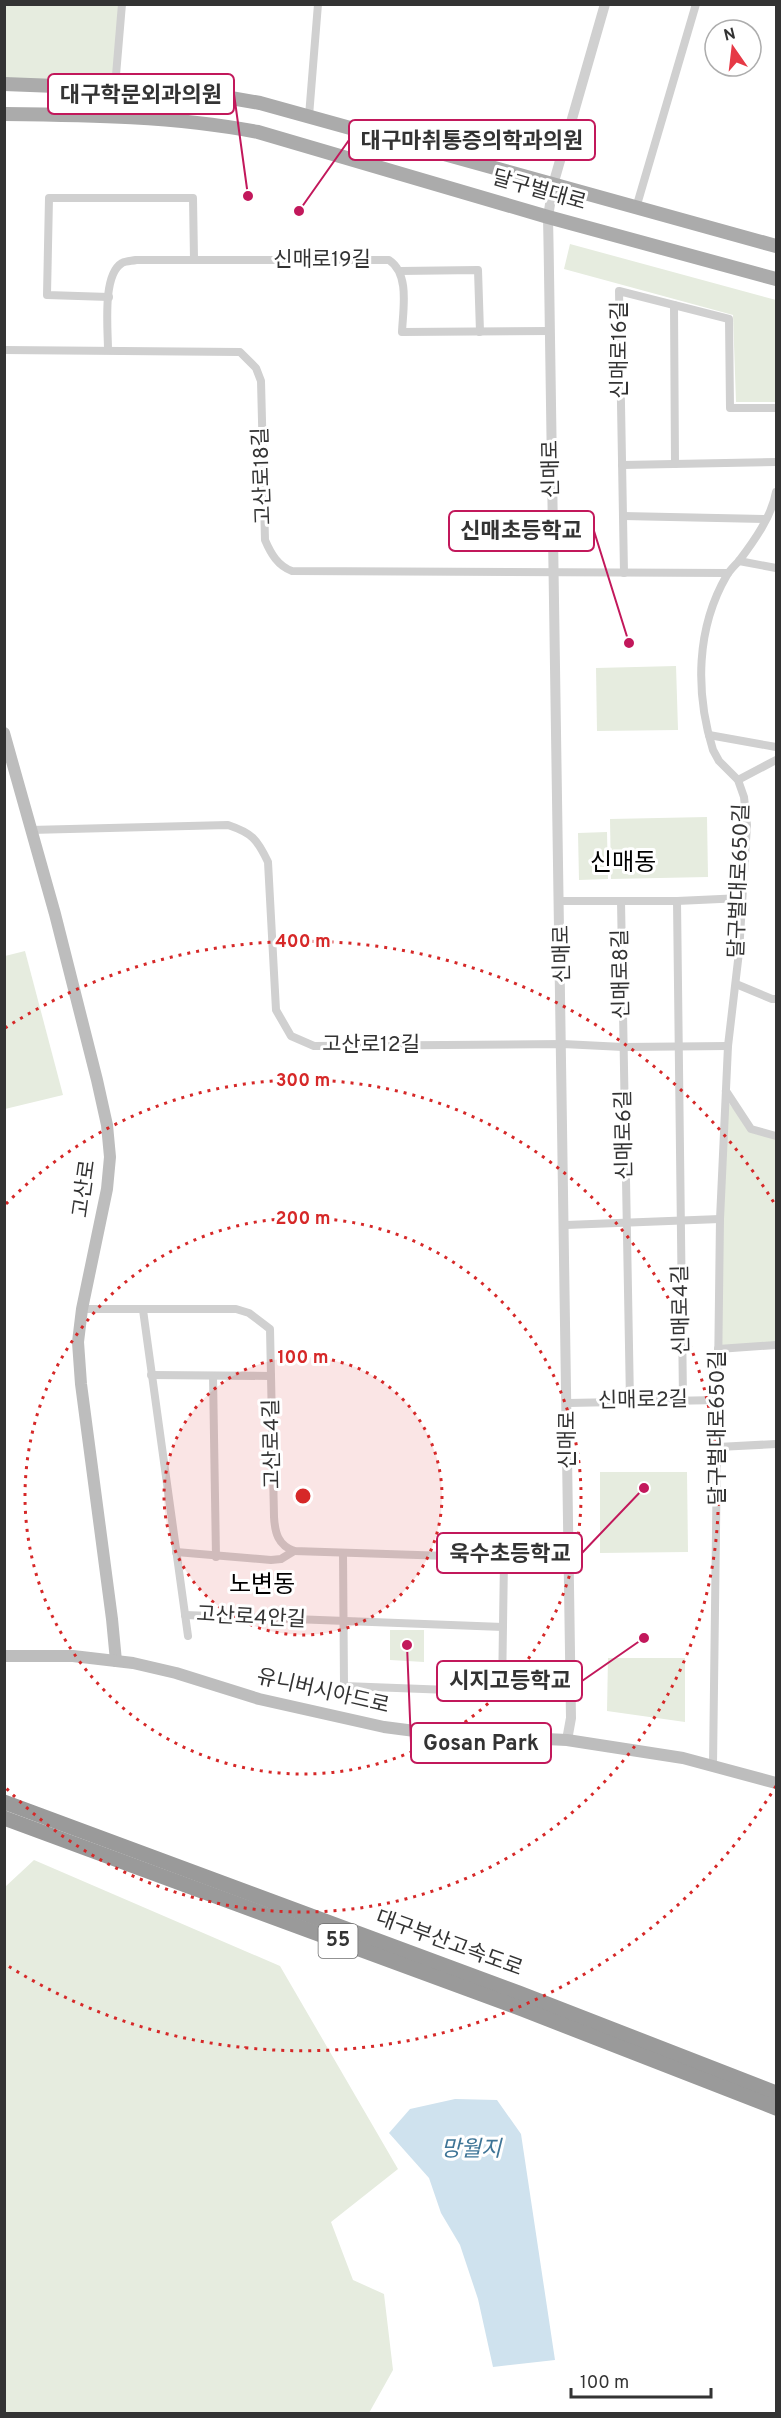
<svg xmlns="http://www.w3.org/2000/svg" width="781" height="2418" viewBox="0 0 781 2418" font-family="Overpass,'Noto Sans KR',sans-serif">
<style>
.green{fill:#e6ecdf}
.water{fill:#cfe2ee}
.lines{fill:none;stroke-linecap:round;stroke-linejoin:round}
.minor{stroke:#d0d0d0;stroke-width:8}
.tertiary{stroke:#d0d0d0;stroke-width:10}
.secondary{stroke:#bdbdbd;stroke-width:12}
.primary{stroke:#ababab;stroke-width:14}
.motorway{stroke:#9a9a9a;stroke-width:15}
.ring{fill:none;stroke:#d62828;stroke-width:3;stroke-dasharray:3 6}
.labels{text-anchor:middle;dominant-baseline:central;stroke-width:6;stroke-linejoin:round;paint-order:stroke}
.shield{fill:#fff;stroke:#707070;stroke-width:1.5}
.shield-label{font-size:20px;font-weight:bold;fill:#333}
.street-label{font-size:21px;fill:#333;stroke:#fff}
.water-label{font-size:22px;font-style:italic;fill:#3f7597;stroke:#fff}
.quarter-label{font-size:24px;fill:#000;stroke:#fff}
.centre{fill:#d62828;stroke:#fff;stroke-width:3}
.ring-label{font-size:18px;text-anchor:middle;font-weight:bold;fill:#d62828;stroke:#fff;stroke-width:6;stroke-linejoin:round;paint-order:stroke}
.leader{fill:none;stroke:#c2185b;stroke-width:2}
.callout-dot{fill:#c2185b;stroke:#fff;stroke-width:2}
.callout{fill:#fff;stroke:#c2185b;stroke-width:2}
.callout-label{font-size:22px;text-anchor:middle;font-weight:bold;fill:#333}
</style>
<rect width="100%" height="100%" fill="#fff"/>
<g class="green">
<path d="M5 5H122L115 87 5 84Z"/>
<path d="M570 244 776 300V402H736L733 315 564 269Z"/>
<path d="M676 666 678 730 597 731 596 668Z"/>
<path d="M707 817 708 877 611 879 610 819Z"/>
<path d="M607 832 608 879 579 880 578 833Z"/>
<path d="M25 951 63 1095 5 1109V956Z"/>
<path d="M725 1099 751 1129 776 1136V1345L718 1349Z"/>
<path d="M600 1472H687L688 1552 600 1553Z"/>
<path d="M390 1630H424V1662L390 1660Z"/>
<path d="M608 1658H685V1722L607 1711Z"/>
<path d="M34 1860 280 1966 398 2169 331 2222 353 2280 384 2294 393 2370 369 2413H5V1887Z"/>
</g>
<path class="water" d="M455 2099 497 2100 521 2134 555 2360 493 2367 478 2299 460 2245 441 2213 429 2178 389 2133 410 2109Z"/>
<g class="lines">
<g class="minor">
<path d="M115 87 122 4"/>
<path d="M309 116 318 4"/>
<path d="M636 208 696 4"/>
<path d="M400 271 478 270 480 332"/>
<path d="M109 297 47 295 49 198H193L194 259"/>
<path d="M674 305 675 464"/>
<path d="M4 350 240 352 256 368 261 381 265 540C271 554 278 566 292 571L728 573"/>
<path d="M108 350C108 329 102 275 122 263 126 261 132 261 136 260H389C410 274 403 309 402 332L550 331"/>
<path d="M622 465 776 462"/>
<path d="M623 516 765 519"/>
<path d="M739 561 776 568"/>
<path d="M624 573 619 291 729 319 730 408H776"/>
<path d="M709 735 776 747"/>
<path d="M738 780 776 760"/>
<path d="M30 830 228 825C252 833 257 839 268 862L276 1010 291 1036 314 1046 563 1044 623 1047 728 1046"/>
<path d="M562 901H677L742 898"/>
<path d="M621 901 630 1402"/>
<path d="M677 901 683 1400"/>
<path d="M736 984 772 999H776"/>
<path d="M726 1091 751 1129 776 1136"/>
<path d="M566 1225 720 1219"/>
<path d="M82 1309H236L249 1313 270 1329 274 1517C275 1533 278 1545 294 1551L569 1560"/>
<path d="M143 1310 188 1636"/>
<path d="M718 1349 776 1345"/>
<path d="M151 1375 271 1376"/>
<path d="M213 1376 216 1557"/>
<path d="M568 1403 718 1400"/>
<path d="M718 1447 776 1444"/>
<path d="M176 1552 271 1560 281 1559 294 1551"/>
<path d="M343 1554 344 1686 502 1692H571"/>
<path d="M185 1615 503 1627"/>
<path d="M502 1692 504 1559"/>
<path d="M713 1765 720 1219 728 1046 739 952 747 825 744 797 738 780 719 761 713 750C695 692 696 628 727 575 730 570 735 565 739 561 754 541 772 516 776 492"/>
</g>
<path class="tertiary" d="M567 1740 571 1718C567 1217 558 717 548 217L553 185 605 4"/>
<g class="secondary">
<path d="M4 733 55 914 97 1080 107 1125 110 1157 107 1189 82 1309 78 1342 81 1384 112 1619 116 1661"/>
<path d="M4 1656H73L133 1663 176 1673 259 1699 384 1727 438 1734 567 1740 683 1758 776 1783"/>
</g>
<g class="primary">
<path d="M4 84 161 90 202 93 260 103 776 246"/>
<path d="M4 114C89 115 174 116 258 132L548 217 776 279"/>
</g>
<g class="motorway">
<path d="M4 1802 519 1993 776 2093"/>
<path d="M4 1818 522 2009 776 2108"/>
</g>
</g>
<circle cx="303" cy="1496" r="139" fill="#d62828" fill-opacity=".12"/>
<g class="ring">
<circle cx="303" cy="1496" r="139"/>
<circle cx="303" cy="1496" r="278"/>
<path d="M6 1204A416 416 0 1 1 6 1788"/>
<path d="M776 1786A555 555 0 0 1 5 1964M5 1028A555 555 0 0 1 776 1206"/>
</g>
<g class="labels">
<rect class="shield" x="318.5" y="1924" width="39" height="34" rx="4.5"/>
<g class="shield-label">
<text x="338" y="1941">55</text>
</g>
<g class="street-label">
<text transform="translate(539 191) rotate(16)">달구벌대로</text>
<text x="322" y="260">신매로19길</text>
<text transform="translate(620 350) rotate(-90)">신매로16길</text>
<text transform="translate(552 469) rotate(-91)">신매로</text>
<text transform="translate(263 476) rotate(-92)">고산로18길</text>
<text transform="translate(740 881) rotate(-88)">달구벌대로650길</text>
<text transform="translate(563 954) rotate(-91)">신매로</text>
<text transform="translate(622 974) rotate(-91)">신매로8길</text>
<text x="371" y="1045">고산로12길</text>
<text transform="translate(625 1135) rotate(-91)">신매로6길</text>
<text transform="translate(85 1189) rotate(-82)">고산로</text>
<text transform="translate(682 1310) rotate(-91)">신매로4길</text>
<text transform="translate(643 1401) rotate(-1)">신매로2길</text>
<text transform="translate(718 1428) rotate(-90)">달구벌대로650길</text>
<text transform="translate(568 1440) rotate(-90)">신매로</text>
<text transform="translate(273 1444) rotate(-91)">고산로4길</text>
<text transform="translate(251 1618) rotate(3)">고산로4안길</text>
<text transform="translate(323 1692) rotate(13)">유니버시아드로</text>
<text transform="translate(449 1944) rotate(20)">대구부산고속도로</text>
</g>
<g class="water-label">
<text x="471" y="2150">망월지</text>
</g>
<g class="quarter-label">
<text x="623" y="864">신매동</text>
<text x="262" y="1586">노변동</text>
</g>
</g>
<circle cx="303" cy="1496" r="9" class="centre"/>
<g class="ring-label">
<text x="303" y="947">400 m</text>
<text x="303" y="1086">300 m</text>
<text x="303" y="1224">200 m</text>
<text x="303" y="1363">100 m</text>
</g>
<path class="leader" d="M248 196L234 94M299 211L349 140M629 643L594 531M644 1488L582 1553M644 1638L582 1681M407 1645L411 1743"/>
<g class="callout-dot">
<circle cx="248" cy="196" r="6"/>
<circle cx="299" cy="211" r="6"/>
<circle cx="629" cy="643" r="6"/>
<circle cx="644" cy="1488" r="6"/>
<circle cx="644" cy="1638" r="6"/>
<circle cx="407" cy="1645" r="6"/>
</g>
<g class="callout">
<rect x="48" y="74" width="186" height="40" rx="6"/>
<rect x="349" y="120" width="246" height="40" rx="6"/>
<rect x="449" y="511" width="145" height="40" rx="6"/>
<rect x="437" y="1533" width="145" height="40" rx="6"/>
<rect x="437" y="1661" width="145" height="40" rx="6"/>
<rect x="411" y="1723" width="140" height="40" rx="6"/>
</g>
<g class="callout-label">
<text x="141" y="102">대구학문외과의원</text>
<text x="472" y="148">대구마취통증의학과의원</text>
<text x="521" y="538">신매초등학교</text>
<text x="510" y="1561">욱수초등학교</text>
<text x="510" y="1688">시지고등학교</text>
<text x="481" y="1750">Gosan Park</text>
</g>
<rect width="781" height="2418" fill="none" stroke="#333333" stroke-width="12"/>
<g transform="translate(733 48) rotate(346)"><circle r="28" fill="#ffffff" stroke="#adadad" stroke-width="1.5"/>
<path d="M0-4.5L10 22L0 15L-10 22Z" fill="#e63946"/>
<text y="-9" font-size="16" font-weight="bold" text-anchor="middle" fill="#333333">N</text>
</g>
<path d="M571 2388v9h140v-9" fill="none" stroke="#333333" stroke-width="3"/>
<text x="580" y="2388" font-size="18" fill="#333333" stroke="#ffffff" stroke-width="4.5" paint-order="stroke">100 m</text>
</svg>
